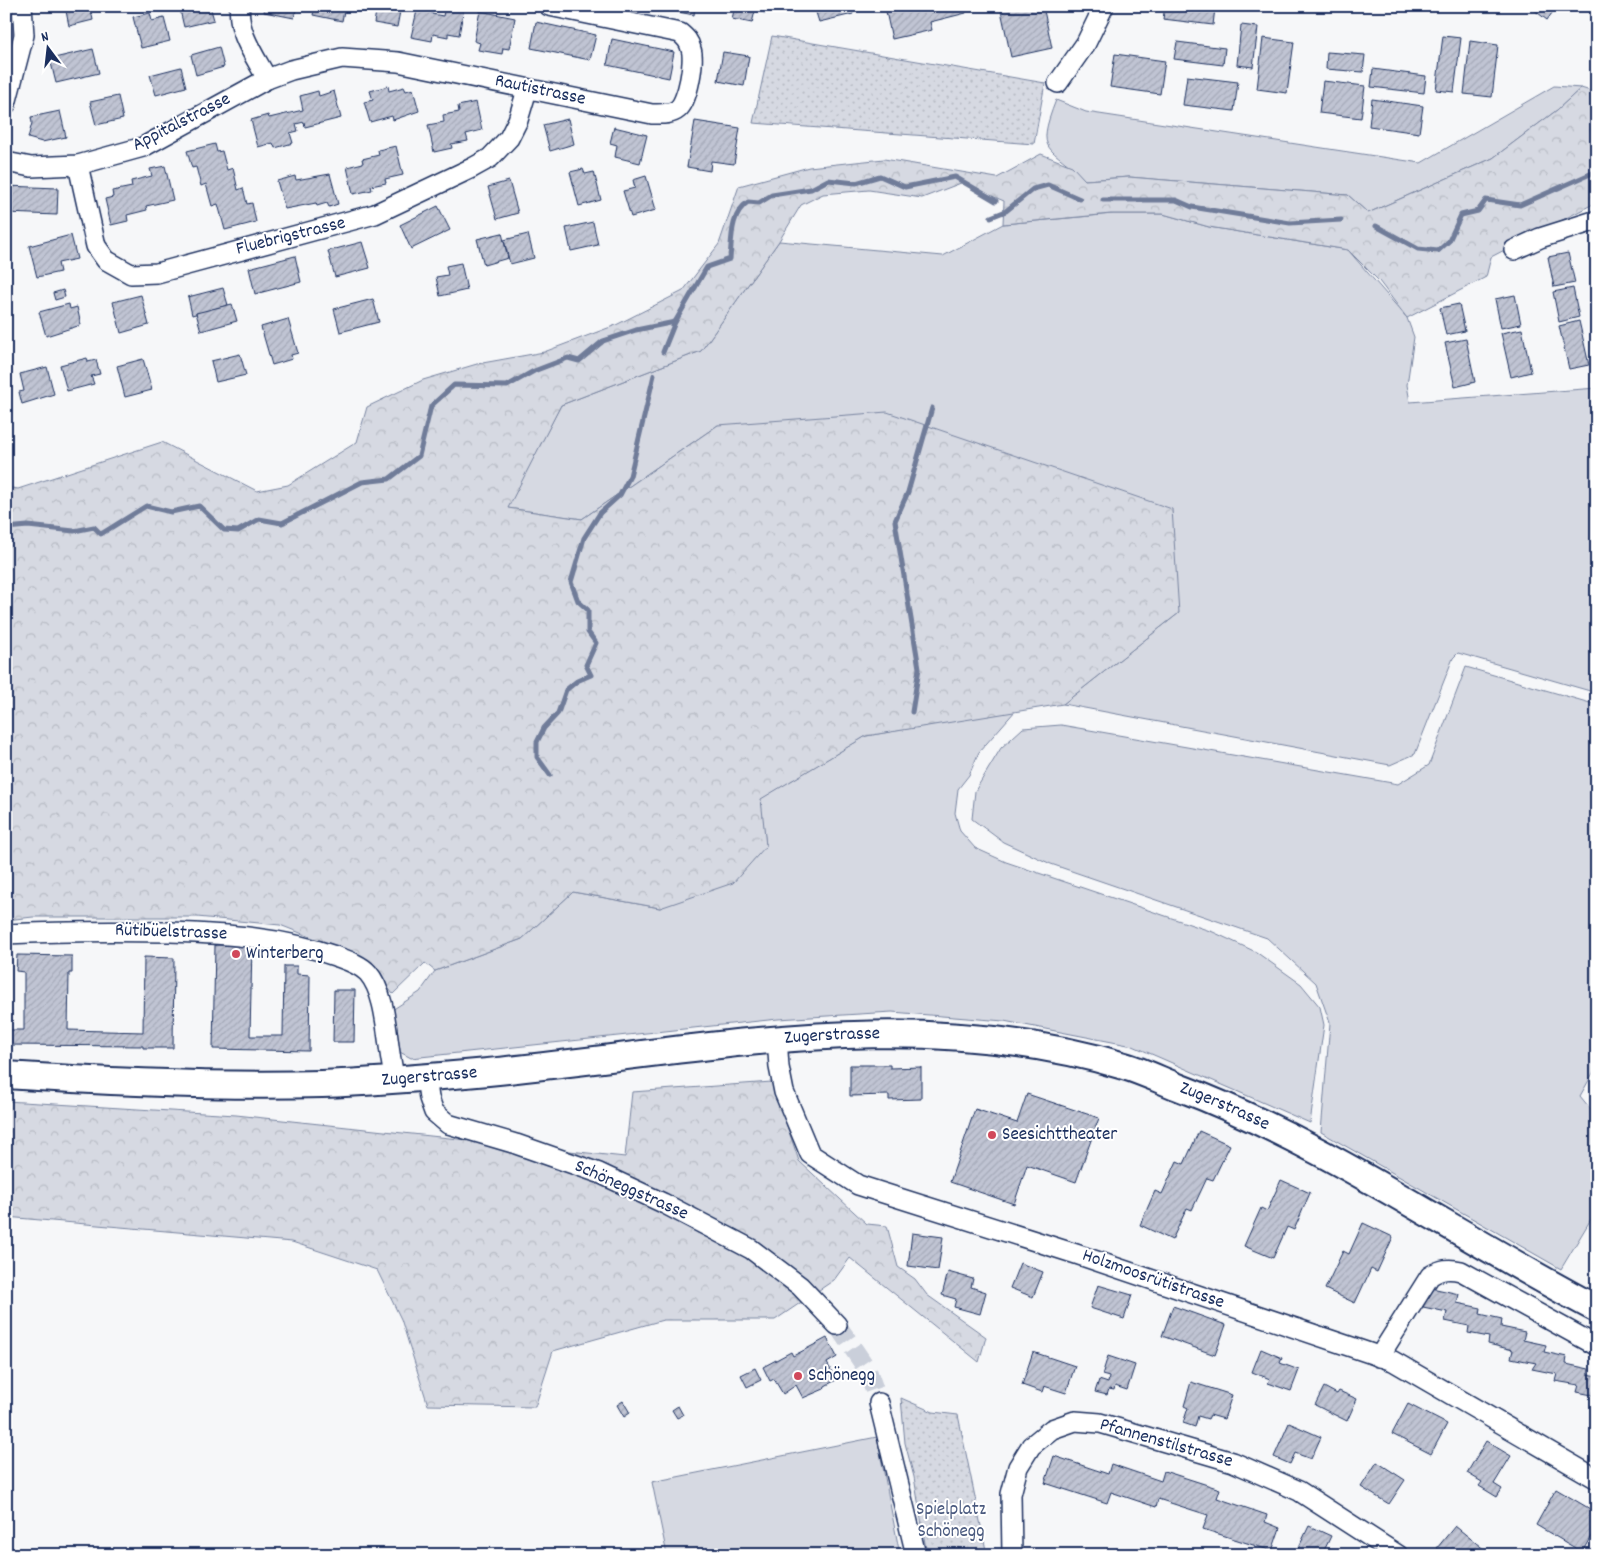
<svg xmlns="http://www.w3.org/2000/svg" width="1603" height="1561" viewBox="0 0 1603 1561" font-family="Dekko,sans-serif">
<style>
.grass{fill:#d6d9e2;stroke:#7884a0}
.forest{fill:url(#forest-crowns);stroke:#7884a0}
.park{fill:url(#park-dots);stroke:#7884a0}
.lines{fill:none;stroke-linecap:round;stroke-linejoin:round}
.stream{stroke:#707c99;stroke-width:5}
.building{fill:url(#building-hatch);stroke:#1b2f5e}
.street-tunnel{stroke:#cacfda;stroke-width:19;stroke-dasharray:19 9;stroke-linecap:butt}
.street-casing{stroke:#1b2f5e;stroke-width:22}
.secondary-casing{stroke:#1b2f5e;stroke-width:30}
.street{stroke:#fff;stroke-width:19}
.secondary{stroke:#fff;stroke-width:26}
.poi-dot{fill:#d1495b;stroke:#fff;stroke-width:2}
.labels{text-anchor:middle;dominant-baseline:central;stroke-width:4;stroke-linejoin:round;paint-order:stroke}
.street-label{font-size:19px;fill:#1b2f5e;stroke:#fff}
.poi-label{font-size:19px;fill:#1b2f5e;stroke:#fff;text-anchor:start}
.park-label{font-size:19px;fill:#4a5a7f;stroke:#fff}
</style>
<defs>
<pattern id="forest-crowns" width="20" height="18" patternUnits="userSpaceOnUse" patternTransform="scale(1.25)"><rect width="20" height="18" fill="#d6d9e2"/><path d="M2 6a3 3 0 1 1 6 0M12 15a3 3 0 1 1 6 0" fill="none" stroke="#b7bbc4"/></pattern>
<pattern id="park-dots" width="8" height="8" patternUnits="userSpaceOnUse" patternTransform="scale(1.25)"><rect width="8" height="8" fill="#d6d9e2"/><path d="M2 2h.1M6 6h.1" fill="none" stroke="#b7bbc4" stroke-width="1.8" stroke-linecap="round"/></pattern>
<pattern id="building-hatch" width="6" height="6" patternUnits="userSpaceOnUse" patternTransform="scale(1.25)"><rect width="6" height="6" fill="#c0c4d3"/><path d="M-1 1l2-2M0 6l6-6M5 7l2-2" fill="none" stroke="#a4a9b8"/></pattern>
</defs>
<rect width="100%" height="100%" fill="#f6f7f9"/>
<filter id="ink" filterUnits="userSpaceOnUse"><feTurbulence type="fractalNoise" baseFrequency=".02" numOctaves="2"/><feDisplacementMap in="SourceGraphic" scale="10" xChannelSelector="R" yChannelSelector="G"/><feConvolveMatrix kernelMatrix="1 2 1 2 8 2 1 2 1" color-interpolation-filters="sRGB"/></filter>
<g filter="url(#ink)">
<g class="grass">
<path d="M1554 86 1581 88 1557 110 1493 158 1368 213 1348 195 1129 177 1085 180C1050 144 1034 156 1056 100L1086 112 1421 163Z"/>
<path d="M1113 214H1163L1209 227 1348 250 1407 318 1414 337 1407 385 1410 402 1597 388V693L1458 653 1453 658 1415 754 1390 765 1063 704 1179 613 718 425 582 519 507 508 561 405 701 351 779 241 943 256 1003 224Z"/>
<path d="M1466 667 1597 705V1066L1580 1096 1597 1117V1209L1561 1269 1321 1132 1330 1023 1316 983 1267 938 1051 864 1003 842 972 819 975 791 1001 748 1023 728 1061 725 1398 784 1429 765Z"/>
<path d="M1016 710 979 752 969 775 958 789 955 813 960 831 975 848 1006 862 1213 932 1256 952 1301 984 1320 1007 1324 1025 1310 1123 1133 1046 1004 1021 892 1012 778 1019 411 1058 396 1050 392 1010 420 992 435 971 522 939 573 892 660 908 766 846 760 799 866 736Z"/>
<path d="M877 1437 900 1555H667L652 1482Z"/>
</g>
<g class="forest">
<path d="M1581 88 1597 93V202L1491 257 1486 277 1407 318 1379 281 1348 250 1209 227 1163 214H1111L1003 224 1004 201 961 183 922 198 869 190 823 194 801 205 779 241 701 351 561 405 508 508 582 519 718 425 887 412 1172 509 1179 613 1063 704 866 736 761 799 766 846 733 883 660 908 573 892 522 939 435 971 425 963 393 994 364 958 280 925 197 917H33L6 920V487L18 489 162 442 257 491 288 485 357 442 367 407 423 380 477 364 544 352 616 325 683 291 719 244 739 186 809 167 884 159 997 178 1041 154 1072 166 1085 180 1129 177 1348 195 1368 213 1493 158 1557 110Z"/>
<path d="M772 1082 799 1161 867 1224 887 1226 898 1267 915 1279 927 1295 986 1337 979 1362 850 1258 834 1280 775 1320H663L553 1351 535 1407 428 1405 401 1319 377 1270 292 1242 6 1217V1101L236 1115 625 1157 632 1092Z"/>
</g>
<g class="park">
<path d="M772 36 1045 83 1034 144 753 123Z"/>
<path d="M901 1398 933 1412 958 1415 987 1555H927L914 1477 905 1443Z"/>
</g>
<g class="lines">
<g class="stream">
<path d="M1103 200H1176L1192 207 1290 223 1341 220"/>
<path d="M991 217 1006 211 1033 189 1048 185 1080 199"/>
<path d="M1376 226 1418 249 1438 251 1449 241 1461 215 1478 211 1486 200 1520 205 1597 171"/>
<path d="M663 352 675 322 707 267 730 259C732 239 730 214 748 202L759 203 772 195 811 189 828 180 856 183 880 176 905 187 955 177 996 201"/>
<path d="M6 528 28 526 74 531 94 527 101 534 146 506 171 512 199 506 224 530 238 531 259 519 282 523 362 482 389 479 419 456 431 406 454 385 507 386 534 371 568 358 579 361 603 341 636 330 675 322"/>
<path d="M912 712 919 668 895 521 908 492 932 408"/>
<path d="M550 775 537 757V742L544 728 558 713 566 690 577 681 591 675 586 665 596 643 588 632V610L578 601 571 582 584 538 600 513 620 495 630 476 654 375"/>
</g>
</g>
<g class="building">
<path d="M65 6H90L93 20 69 26Z"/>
<path d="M179 6H210L214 20 184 27Z"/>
<path d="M265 6H297L294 18 264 12Z"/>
<path d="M315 6H345L342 21 313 15Z"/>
<path d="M377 6H401L397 27 374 23Z"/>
<path d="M418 6H433L432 14 443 16 445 6 464 7 459 35 448 33V37L433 34 432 41 411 37Z"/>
<path d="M663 6H695L694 15 663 9Z"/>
<path d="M735 6H766L765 13 755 11 752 23 732 19Z"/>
<path d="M814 6H851L853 14 819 22Z"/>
<path d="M965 6 966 13 930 22 932 30 892 39 885 7Z"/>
<path d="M1000 6H1043L1052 48 1011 57Z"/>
<path d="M1165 6 1215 8 1213 25 1163 19Z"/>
<path d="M1529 6H1557L1547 20Z"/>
<path d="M480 11 515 18 509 49 503 48 502 54 478 50 480 43 474 41Z"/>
<path d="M150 13 152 21 164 18 170 41 141 48 133 17Z"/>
<path d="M536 22 596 35 590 60 531 48Z"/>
<path d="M1241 25 1258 27 1253 67 1237 65Z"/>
<path d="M1443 36 1461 38 1454 92 1436 90Z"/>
<path d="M1263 38 1294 42 1287 93 1257 89Z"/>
<path d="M612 39 674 52 669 78 607 65Z"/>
<path d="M1470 41 1498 45 1492 97 1464 94Z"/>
<path d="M1177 42 1225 48 1223 65 1174 59Z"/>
<path d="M219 47 224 67 196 75 191 55Z"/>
<path d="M93 49 99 73 56 83 50 59Z"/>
<path d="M723 52 749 56 744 86 718 81Z"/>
<path d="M1327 52 1365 55 1363 72 1326 69Z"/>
<path d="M1115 54 1165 61 1160 94 1110 87Z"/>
<path d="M181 67 186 87 156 95 150 75Z"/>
<path d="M1373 69 1426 76 1424 93 1371 87Z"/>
<path d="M1187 76 1238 82 1234 111 1183 105Z"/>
<path d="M1323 81 1365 86 1361 118 1319 113Z"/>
<path d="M388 86 389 91 404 87 406 91 413 89 419 111 393 120 392 116 370 122 364 102 373 100 370 91Z"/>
<path d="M318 91 319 96 334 91 341 118 305 127 304 122 296 124 298 131 290 133 293 143 275 148 273 143 258 147 251 120 268 115 269 118 303 110 300 96Z"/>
<path d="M118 96 123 119 96 125 90 102Z"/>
<path d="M1372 99 1423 106 1419 133 1369 126Z"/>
<path d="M476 102 482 130 466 134 468 141 451 144 452 148 434 152 428 125 444 122 443 115 459 112 458 106Z"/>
<path d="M60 111 66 137 42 142 28 138 32 123 31 117Z"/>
<path d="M568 119 574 144 550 151 543 125Z"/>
<path d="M695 121 740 128 734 164 711 161 710 171 687 167Z"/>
<path d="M614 127 647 135 640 163 615 157 617 145 610 143Z"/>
<path d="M215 144 217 152 222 151 227 170 233 168 238 190 243 188 247 204 252 203 256 222 225 230 218 204 212 206 206 184 201 186 196 167 192 168 187 151Z"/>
<path d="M396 146 403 175 385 179 386 183 371 186 372 190 353 194 347 167 363 163 362 159 379 155 378 150Z"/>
<path d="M165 166 173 200 146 206 147 210 127 215 128 221 111 225 105 199 113 197 112 191 132 187 131 181 152 176 150 169Z"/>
<path d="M583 169 585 174 594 172 601 200 579 206 570 172Z"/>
<path d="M330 174 338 204 329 207 327 203 317 206 316 203 285 209 277 181 295 176 296 180Z"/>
<path d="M646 176 656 210 631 217 623 191 635 188 633 180Z"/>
<path d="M509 181 518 213 497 219 488 187Z"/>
<path d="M6 186 58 188 57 215 6 213Z"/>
<path d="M438 206 450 230 411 249 400 225Z"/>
<path d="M593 222 598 245 571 251 566 228Z"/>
<path d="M502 233 508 258 484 265 477 239Z"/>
<path d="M528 234 534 258 510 264 504 240Z"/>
<path d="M71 235 77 259 58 263 60 272 37 277 29 246Z"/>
<path d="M362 242 370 268 335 277 328 251Z"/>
<path d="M1568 253 1575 283 1554 287 1548 257Z"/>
<path d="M295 256 301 282 255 294 249 268Z"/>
<path d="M461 263 467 290 440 296 436 277 448 275 446 266Z"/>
<path d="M223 288 228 305 192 315 188 297Z"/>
<path d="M1573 288 1579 317 1559 322 1553 292Z"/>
<path d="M63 290 65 297 55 300 53 293Z"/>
<path d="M141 295 149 325 121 333 113 302Z"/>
<path d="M1515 295 1521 324 1501 328 1495 299Z"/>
<path d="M373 299 379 322 340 332 334 309Z"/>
<path d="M69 304 70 309 77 307 81 325 46 336 39 312Z"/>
<path d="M232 304 237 321 201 331 196 313Z"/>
<path d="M1459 304 1465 331 1446 335 1440 308Z"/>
<path d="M288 319 298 353 291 355 292 359 272 365 261 327Z"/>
<path d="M1579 321 1589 365 1569 369 1559 326Z"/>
<path d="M1522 329 1531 372 1511 377 1501 333Z"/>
<path d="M1466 339 1475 382 1455 387 1445 343Z"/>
<path d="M240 354 246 375 216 382 211 361Z"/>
<path d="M87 358 88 362 96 360 100 374 91 376 94 384 67 391 60 365Z"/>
<path d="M143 359 152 390 125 397 117 366Z"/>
<path d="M47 367 54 394 22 404 19 392 24 391 20 374Z"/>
<path d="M215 945H252L250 1036H283L284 966H297V974L310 975 309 1051 213 1049Z"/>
<path d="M17 955 72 956V973H69L68 1030 143 1032 144 957 174 958 173 1048H143V1046L6 1045V1030H24V972L16 971Z"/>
<path d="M334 990H355L354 1042H333Z"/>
<path d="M850 1065H890V1068L921 1067V1099L889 1100V1095L850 1096Z"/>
<path d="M1027 1094 1099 1118 1076 1182 1027 1165 1014 1204 950 1182 975 1109 1017 1123Z"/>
<path d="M1199 1131 1230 1145 1213 1180 1207 1178 1192 1210 1187 1208 1172 1240 1140 1225 1155 1191 1162 1194 1177 1161 1184 1164Z"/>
<path d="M1281 1180 1310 1193 1294 1230 1287 1227 1273 1258 1244 1246 1261 1208 1267 1211Z"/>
<path d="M1363 1223 1393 1237 1377 1272 1371 1269 1355 1303 1325 1289 1343 1251 1349 1254Z"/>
<path d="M912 1233 943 1237 938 1270 908 1266Z"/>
<path d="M1020 1263 1043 1272 1033 1297 1010 1288Z"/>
<path d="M948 1272 973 1279 971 1287 986 1292 980 1314 954 1307 956 1299 942 1295Z"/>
<path d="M1098 1285 1132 1295 1124 1319 1090 1308Z"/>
<path d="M1427 1287 1459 1294 1457 1303 1481 1308 1480 1314 1502 1319 1501 1327 1525 1332 1523 1340 1546 1345 1544 1352 1567 1357 1566 1364 1589 1369 1588 1374 1597 1376V1396L1577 1392 1579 1385 1555 1381 1557 1374 1532 1369 1536 1363 1511 1358 1513 1350 1488 1344 1489 1337 1468 1333 1469 1326 1445 1321 1447 1312 1423 1307Z"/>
<path d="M1173 1306 1226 1325 1215 1355 1162 1336Z"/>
<path d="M827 1338 837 1357 827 1363 836 1380 825 1386 824 1389 803 1398 796 1385 783 1394 774 1379 770 1381 763 1367 791 1352 793 1356Z"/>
<path d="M1261 1349 1282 1358 1280 1363 1299 1370 1291 1391 1268 1383 1270 1379 1252 1372Z"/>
<path d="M1033 1352 1075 1366 1066 1393 1044 1386 1042 1392 1022 1385Z"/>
<path d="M1108 1356 1135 1365 1127 1390 1115 1386 1114 1390 1109 1389 1107 1395 1095 1392 1099 1380 1108 1383 1109 1377 1102 1375Z"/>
<path d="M755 1368 761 1380 747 1387 741 1375Z"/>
<path d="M1191 1382 1232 1395 1224 1419 1210 1415 1208 1419 1198 1416 1195 1427 1183 1423 1188 1408 1184 1406Z"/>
<path d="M1324 1387 1337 1394 1339 1391 1357 1399 1347 1421 1315 1405Z"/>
<path d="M623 1401 630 1413 624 1417 617 1405Z"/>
<path d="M1408 1404 1447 1424 1431 1454 1392 1434Z"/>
<path d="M678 1406 683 1415 677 1418 672 1410Z"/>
<path d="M1289 1423 1321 1437 1311 1459 1295 1453 1290 1464 1274 1457Z"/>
<path d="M1486 1441 1511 1456 1494 1484 1502 1489 1497 1497 1479 1486 1482 1482 1467 1473Z"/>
<path d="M1054 1456 1108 1474 1111 1464 1161 1481 1164 1471 1220 1489 1217 1498 1267 1515 1265 1522 1280 1528 1272 1551 1203 1529 1208 1515 1158 1499 1156 1507 1111 1492 1107 1503 1045 1483Z"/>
<path d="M1377 1462 1405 1480 1389 1504 1361 1487Z"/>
<path d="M1556 1489 1597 1513V1526L1582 1552 1536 1525Z"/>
<path d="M1309 1526 1331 1536 1322 1555H1301L1296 1553Z"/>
<path d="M1455 1526 1491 1555H1445L1437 1548Z"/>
</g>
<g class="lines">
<path class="street-tunnel" d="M837 1325 867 1369 879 1403"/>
<g class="street-casing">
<g id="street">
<path d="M240 6C236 31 256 58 267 79"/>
<path d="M1058 83 1086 43 1104 6"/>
<path d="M6 104 24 35 22 6"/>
<path d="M6 162 31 167 78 165 143 147 267 79 291 70 342 58 398 62 652 114C661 114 671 115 678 109 688 101 695 60 691 49 689 41 686 38 680 33L549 6"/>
<path d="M78 165 96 246 106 260 131 274 157 273 375 214 472 168 490 158 509 138 518 120 527 90"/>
<path d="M1514 250 1540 238 1597 220"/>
<path d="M6 934C61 931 115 931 170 932 226 934 281 937 335 956 346 960 360 964 368 973 389 997 386 1049 395 1079"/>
<path d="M777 1037 779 1067 784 1092 810 1154 858 1185 1076 1254 1393 1361 1597 1479"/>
<path d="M426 1077 429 1098 434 1112 448 1124 516 1144 599 1173 663 1203 751 1249 800 1286 837 1325"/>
<path d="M1379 1357 1430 1276C1441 1269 1449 1268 1461 1271L1597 1346"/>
<path d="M879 1403 916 1555"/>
<path d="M1012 1555 1011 1494 1018 1467 1031 1446 1052 1429 1075 1421 1100 1423 1233 1462 1299 1491 1398 1555"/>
</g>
</g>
<g class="secondary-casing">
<g id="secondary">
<path id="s1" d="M6 1075C112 1082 217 1087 322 1084 378 1082 433 1077 488 1072 706 1051 908 1002 1124 1066 1142 1071 1160 1080 1178 1087 1327 1143 1457 1236 1597 1309"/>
</g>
</g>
<use href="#street" class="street"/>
<use href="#secondary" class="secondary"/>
</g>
</g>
<g class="poi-dot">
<circle cx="236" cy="954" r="5"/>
<circle cx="992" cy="1135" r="5"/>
<circle cx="798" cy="1376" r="5"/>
</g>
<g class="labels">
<g class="street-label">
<text transform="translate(540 91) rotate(12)">Rautistrasse</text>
<text transform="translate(182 123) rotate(-27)">Appitalstrasse</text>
<text transform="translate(291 237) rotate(-14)">Fluebrigstrasse</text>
<text transform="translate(171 933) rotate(2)">Rütibüelstrasse</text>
<text stroke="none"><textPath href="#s1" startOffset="829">Zugerstrasse</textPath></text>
<text stroke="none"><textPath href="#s1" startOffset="424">Zugerstrasse</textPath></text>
<text stroke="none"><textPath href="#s1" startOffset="1232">Zugerstrasse</textPath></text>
<text transform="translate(631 1191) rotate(24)">Schöneggstrasse</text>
<text transform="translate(1153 1280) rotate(19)">Holzmoosrütistrasse</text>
<text transform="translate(1166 1444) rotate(16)">Pfannenstilstrasse</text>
</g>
<g class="poi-label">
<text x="246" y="954">Winterberg</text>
<text x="1002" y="1135">Seesichttheater</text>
<text x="808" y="1376">Schönegg</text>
</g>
<g class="park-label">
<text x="951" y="1510">Spielplatz<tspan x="951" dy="22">Schönegg</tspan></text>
</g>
</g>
<rect width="1603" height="1561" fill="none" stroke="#fff" stroke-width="25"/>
<rect x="12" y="12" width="1578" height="1536" fill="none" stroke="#1b2f5e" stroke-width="2" filter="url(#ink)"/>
<g transform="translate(48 48) rotate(345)" stroke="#ffffff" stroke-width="4" paint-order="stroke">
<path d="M0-4L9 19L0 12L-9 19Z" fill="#1b2f5e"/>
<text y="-8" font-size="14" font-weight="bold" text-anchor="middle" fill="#1b2f5e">N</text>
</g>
</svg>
